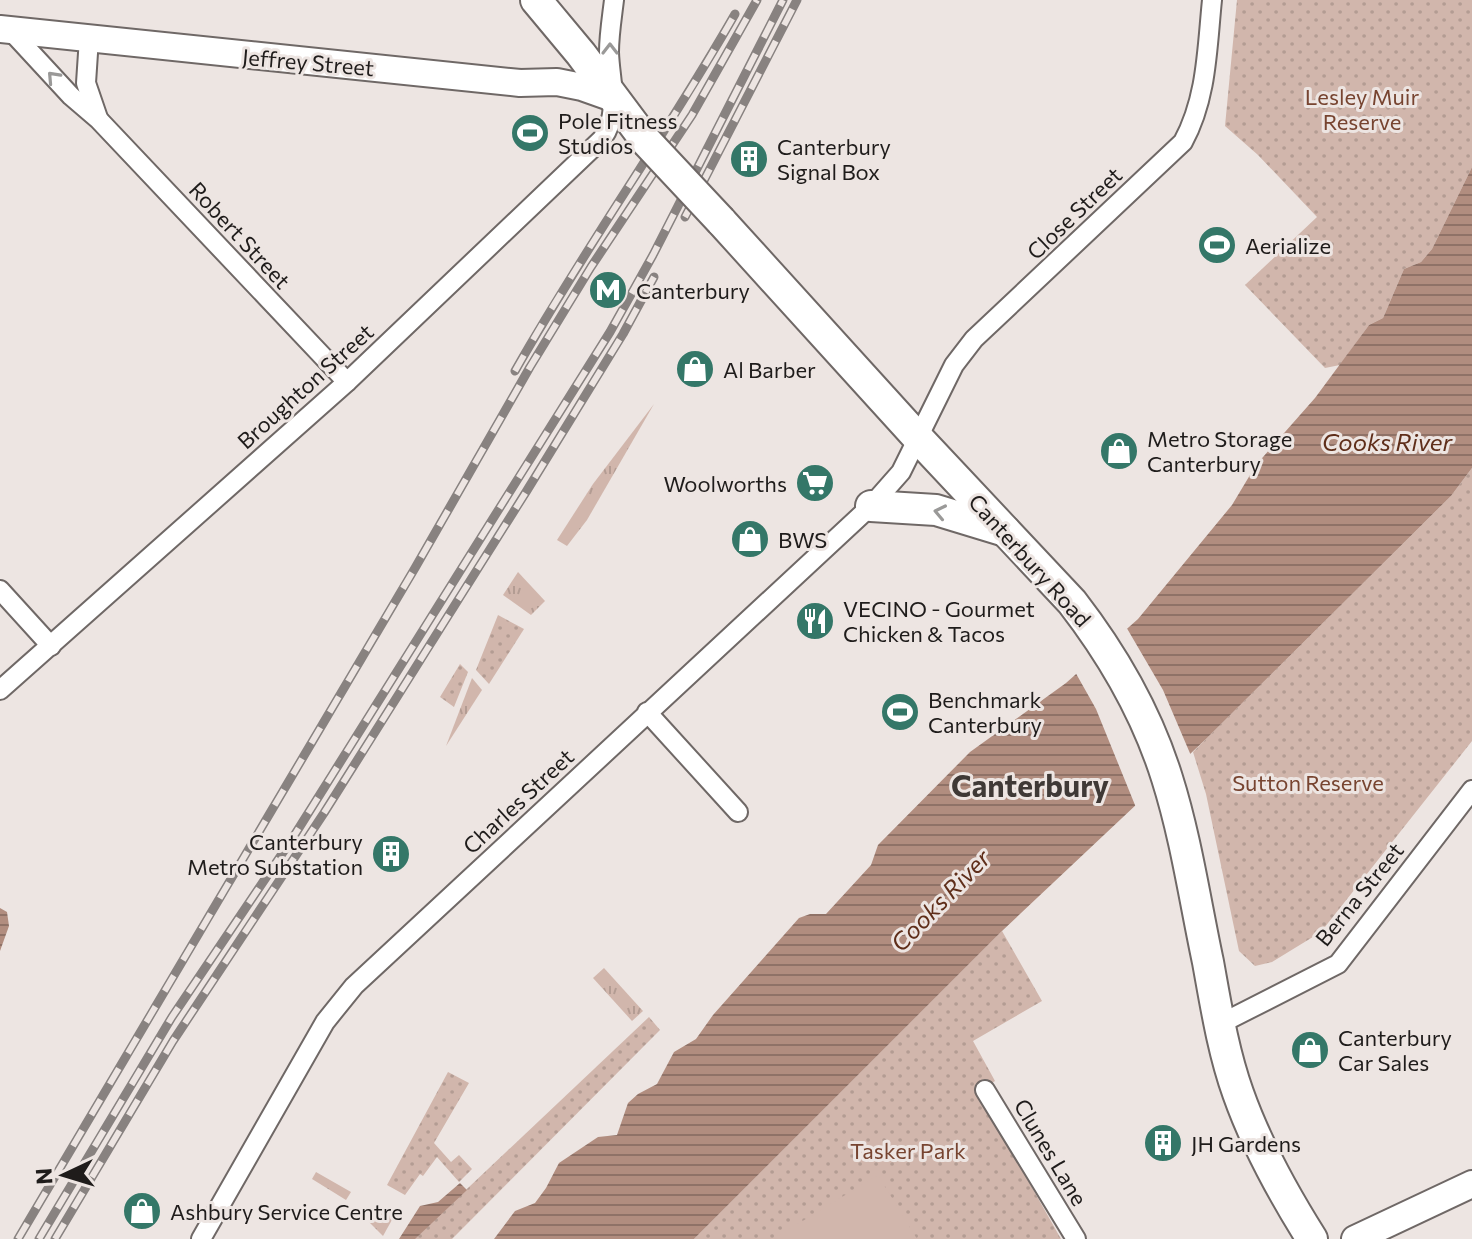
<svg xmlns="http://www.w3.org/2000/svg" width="1472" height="1239" viewBox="0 0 1472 1239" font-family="Commissioner,sans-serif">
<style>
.grass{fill:url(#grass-tufts)}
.park{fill:url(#park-dots)}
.pitch{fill:#d1b6ac}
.water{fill:url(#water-rules)}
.pier{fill:#ede5e2}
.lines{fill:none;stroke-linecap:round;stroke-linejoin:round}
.minor-casing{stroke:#6f6866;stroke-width:22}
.secondary-casing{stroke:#6f6866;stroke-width:30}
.trunk-casing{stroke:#6f6866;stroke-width:34}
.minor{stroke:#fff;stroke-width:18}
.secondary{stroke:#fff;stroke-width:26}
.trunk{stroke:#fff;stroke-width:30}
.rail-casing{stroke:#888280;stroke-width:9}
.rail{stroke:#ede5e2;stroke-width:6;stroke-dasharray:18;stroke-linecap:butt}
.trunk-bridge-casing{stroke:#6f6866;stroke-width:34;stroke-linecap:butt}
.trunk-bridge{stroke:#fff;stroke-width:30}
.oneway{stroke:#9a9998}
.labels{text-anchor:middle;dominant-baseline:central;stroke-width:6;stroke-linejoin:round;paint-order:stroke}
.street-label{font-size:22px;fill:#1f1c1b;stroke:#ede5e2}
.park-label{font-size:22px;fill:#774430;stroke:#ede5e2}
.poi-label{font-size:22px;fill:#1f1c1b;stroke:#ede5e2;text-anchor:start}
.water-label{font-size:24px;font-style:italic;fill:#5f2e1a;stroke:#ede5e2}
.district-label{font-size:30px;font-weight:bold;fill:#3f3936;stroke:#ede5e2}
</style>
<defs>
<pattern id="grass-tufts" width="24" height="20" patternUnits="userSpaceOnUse" patternTransform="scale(2)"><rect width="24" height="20" fill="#d1b6ac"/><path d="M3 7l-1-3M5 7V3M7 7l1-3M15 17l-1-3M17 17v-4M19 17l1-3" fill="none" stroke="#b39c93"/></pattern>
<pattern id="park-dots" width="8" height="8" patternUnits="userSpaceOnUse" patternTransform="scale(2)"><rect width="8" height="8" fill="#d1b6ac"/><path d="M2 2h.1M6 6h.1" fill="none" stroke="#b39c93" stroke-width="1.8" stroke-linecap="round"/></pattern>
<pattern id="water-rules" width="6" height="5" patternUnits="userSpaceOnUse" patternTransform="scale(2)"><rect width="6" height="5" fill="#b18d7f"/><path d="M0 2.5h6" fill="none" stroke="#8f7267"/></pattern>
</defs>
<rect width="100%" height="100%" fill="#ede5e2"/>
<g class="grass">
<path d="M654 404 587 520 567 546 557 540 593 484Z"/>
<path d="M518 572 545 601 531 615 503 595Z"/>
<path d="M472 678 482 690 446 746Z"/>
<path d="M604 968 643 1011 632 1021 593 978Z"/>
<path d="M316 1172 351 1192 346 1200 312 1179Z"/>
<path d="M376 1206 393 1218 383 1236 368 1221Z"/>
</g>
<g class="park">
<path d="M1237 0H1472V167L1432 249 1421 262 1404 269 1383 318 1369 325 1340 365 1325 368 1245 285 1317 217 1258 155 1225 126Z"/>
<path d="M1472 468V741L1321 932 1272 962 1255 966 1239 951 1206 794 1193 752 1451 496Z"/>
<path d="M498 615 524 629 489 684 476 670Z"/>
<path d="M460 664 468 672 454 707 440 697Z"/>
<path d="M1002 931 1042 1001 973 1041 995 1081 978 1092 1061 1239H694Z"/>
<path d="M649 1017 660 1030 452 1239H414Z"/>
<path d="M448 1072 469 1083 434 1143 451 1162 459 1155 472 1169 459 1182 437 1157 423 1176 420 1174 405 1195 387 1185Z"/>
</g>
<path class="pitch" d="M878 1175 917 1239H773Z"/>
<g class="water">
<path d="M1472 167V468L1451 496 1206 739 1002 931 694 1239H494L515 1211 535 1203 546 1188 559 1163 598 1137 617 1135 628 1103 638 1094 657 1084 674 1052 696 1039 713 1015 799 918 810 914H826L871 865 878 845 970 752 1066 683 1138 619 1232 505 1256 465 1315 398 1369 325 1383 318 1404 269 1421 262 1432 249Z"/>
<path d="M0 908 7 912 9 926 0 951Z"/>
<path d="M460 1183 467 1190 415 1239H399L420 1206 438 1202Z"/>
</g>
<path class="pier" d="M1125 625 1163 690 1192 758 1137 810 1096 709 1074 670Z"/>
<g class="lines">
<g class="minor-casing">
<g id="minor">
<path d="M10 30 71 96 99 120 347 382"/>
<path d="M89 38 86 83 98 118"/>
<path d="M0 590 51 646"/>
<path d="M0 690 347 382 602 139C621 112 610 83 609 52 609 35 612 17 614 0"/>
<path d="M647 712 738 812"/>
<path d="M1220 1024 1338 964 1472 790"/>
<path d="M985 1090 1076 1239"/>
<path d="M201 1239 325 1022 354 986 871 506 901 472 954 365 974 339 1183 142C1207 98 1207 49 1212 0"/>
</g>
</g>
<g class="secondary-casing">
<g id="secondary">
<path d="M0 29 520 83 557 82 582 87 613 98"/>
<path d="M1355 1239 1472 1184"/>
</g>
</g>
<g class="trunk-casing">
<g id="trunk">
<path d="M536 0 581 54 646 141"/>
<path d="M721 221 919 439 1072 602C1113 655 1147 714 1167 778 1186 838 1195 901 1208 962 1216 1006 1223 1051 1238 1093 1256 1144 1283 1193 1312 1239"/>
<path d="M871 506 936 510 1005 531"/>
</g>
</g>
<use href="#minor" class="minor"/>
<use href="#secondary" class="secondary"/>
<use href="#trunk" class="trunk"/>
<g class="rail-casing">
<g id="rail">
<path d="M685 217 797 0"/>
<path d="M515 371C584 249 666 135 735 14"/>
<path d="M18 1239 415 568 530 367 591 267 692 115 757 0"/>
<path d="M39 1239 172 1017 292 839 610 332 653 255 783 0"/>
<path d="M55 1239 173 1041 324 813 526 492 623 334 654 277"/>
</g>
</g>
<use href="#rail" class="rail"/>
<g class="trunk-bridge-casing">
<path id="trunk-bridge" d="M646 141 721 221"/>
</g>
<use href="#trunk-bridge" class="trunk-bridge"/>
</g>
<defs><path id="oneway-chevron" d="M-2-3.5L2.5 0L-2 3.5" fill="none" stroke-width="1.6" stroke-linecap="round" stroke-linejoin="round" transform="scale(2)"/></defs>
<g class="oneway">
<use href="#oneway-chevron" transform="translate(610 49) rotate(-90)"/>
<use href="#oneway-chevron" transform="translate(53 77) rotate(-133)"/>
<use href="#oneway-chevron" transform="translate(940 512) rotate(-168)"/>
</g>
<defs>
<g id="stadium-disc" transform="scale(2)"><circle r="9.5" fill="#347768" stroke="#ede5e2"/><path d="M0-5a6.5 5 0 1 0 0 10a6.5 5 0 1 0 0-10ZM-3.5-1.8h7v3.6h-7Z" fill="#fff"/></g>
<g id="building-disc" transform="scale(2)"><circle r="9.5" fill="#347768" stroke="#ede5e2"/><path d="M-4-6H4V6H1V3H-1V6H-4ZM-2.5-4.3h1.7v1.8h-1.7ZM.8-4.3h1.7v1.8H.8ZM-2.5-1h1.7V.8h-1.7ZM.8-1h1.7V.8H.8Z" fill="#fff"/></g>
<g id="metro-disc" transform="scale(2)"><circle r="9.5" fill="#347768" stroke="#ede5e2"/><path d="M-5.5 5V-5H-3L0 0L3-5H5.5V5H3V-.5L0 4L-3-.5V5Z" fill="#fff"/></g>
<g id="shop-disc" transform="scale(2)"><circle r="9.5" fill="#347768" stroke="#ede5e2"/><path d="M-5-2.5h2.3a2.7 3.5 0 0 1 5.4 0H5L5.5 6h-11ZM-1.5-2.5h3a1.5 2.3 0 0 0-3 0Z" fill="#fff"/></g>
<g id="supermarket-disc" transform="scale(2)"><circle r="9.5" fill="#347768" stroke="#ede5e2"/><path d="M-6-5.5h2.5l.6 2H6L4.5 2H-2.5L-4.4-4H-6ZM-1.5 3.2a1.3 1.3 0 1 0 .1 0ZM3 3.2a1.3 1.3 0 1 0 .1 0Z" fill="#fff"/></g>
<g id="restaurant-disc" transform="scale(2)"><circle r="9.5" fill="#347768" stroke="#ede5e2"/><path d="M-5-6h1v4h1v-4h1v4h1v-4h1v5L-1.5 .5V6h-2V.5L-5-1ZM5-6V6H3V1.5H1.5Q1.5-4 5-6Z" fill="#fff"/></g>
</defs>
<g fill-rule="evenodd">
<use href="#stadium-disc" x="530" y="133"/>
<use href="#building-disc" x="749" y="159"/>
<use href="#stadium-disc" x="1217" y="245"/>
<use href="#metro-disc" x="608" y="290"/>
<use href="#shop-disc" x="695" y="369"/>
<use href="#shop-disc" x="1119" y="451"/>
<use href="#supermarket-disc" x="815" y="483"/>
<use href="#shop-disc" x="750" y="539"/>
<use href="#restaurant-disc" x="815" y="621"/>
<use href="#stadium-disc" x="900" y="712"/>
<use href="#building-disc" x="391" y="854"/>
<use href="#shop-disc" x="1310" y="1050"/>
<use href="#building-disc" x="1163" y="1143"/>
<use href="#shop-disc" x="142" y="1211"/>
</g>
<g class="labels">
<g class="street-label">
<text transform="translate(308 62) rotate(5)">Jeffrey Street</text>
<text transform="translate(1074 213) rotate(-44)">Close Street</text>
<text transform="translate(240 235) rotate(47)">Robert Street</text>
<text transform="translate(305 386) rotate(-42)">Broughton Street</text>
<text transform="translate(1030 560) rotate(48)">Canterbury Road</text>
<text transform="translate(518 801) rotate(-43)">Charles Street</text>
<text transform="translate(1359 894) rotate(-51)">Berna Street</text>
<text transform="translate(1051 1152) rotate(59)">Clunes Lane</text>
</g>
<g class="park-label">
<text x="1362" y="96">Lesley Muir<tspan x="1362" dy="25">Reserve</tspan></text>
<text x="1308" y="782">Sutton Reserve</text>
<text x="908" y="1150">Tasker Park</text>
</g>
<g class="poi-label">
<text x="558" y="120">Pole Fitness<tspan x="558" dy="25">Studios</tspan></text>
<text x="777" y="146">Canterbury<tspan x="777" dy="25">Signal Box</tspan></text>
<text x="1245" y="245">Aerialize</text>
<text x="636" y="290">Canterbury</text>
<text x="723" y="369">Al Barber</text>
<text x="1147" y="438">Metro Storage<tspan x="1147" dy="25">Canterbury</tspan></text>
<text x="787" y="483" text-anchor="end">Woolworths</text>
<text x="778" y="539">BWS</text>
<text x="843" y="608">VECINO - Gourmet<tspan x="843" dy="25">Chicken &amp; Tacos</tspan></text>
<text x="928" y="699">Benchmark<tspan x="928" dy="25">Canterbury</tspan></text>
<text x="363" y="841" text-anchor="end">Canterbury<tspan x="363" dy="25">Metro Substation</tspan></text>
<text x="1338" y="1037">Canterbury<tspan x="1338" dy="25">Car Sales</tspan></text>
<text x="1191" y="1143">JH Gardens</text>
<text x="170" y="1211">Ashbury Service Centre</text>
</g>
<g class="water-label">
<text x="1387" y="441">Cooks River</text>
<text transform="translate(940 900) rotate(-46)">Cooks River</text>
</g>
<g class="district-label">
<text x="1030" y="784">Canterbury</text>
</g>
</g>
<g transform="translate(64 1175) rotate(266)" stroke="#ede5e2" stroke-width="6" paint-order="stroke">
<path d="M0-6L14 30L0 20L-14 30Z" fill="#1f1c1b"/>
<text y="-12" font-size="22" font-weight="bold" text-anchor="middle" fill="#1f1c1b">N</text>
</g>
</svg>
